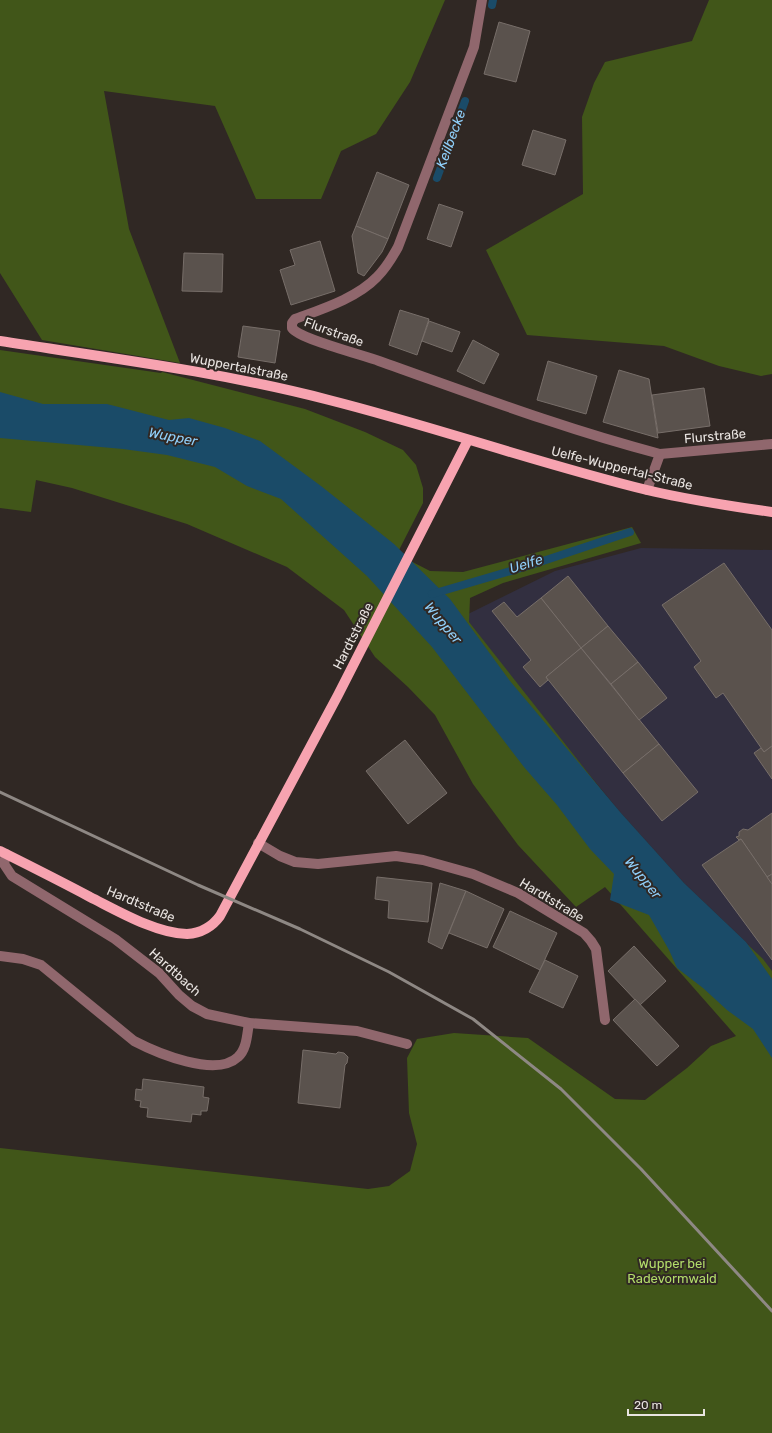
<svg xmlns="http://www.w3.org/2000/svg" width="772" height="1433" viewBox="0 0 772 1433" font-family="Rubik,sans-serif">
<style>
.industrial{fill:#322f40}
.green{fill:#415619}
.water{fill:#1a4b68}
.lines{fill:none;stroke-linecap:round;stroke-linejoin:round}
.stream{stroke:#1a4b68;stroke-width:8}
.building{fill:#5a524d;stroke:#776e69}
.minor{stroke:#90676d;stroke-width:10}
.major{stroke:#f7a3b0;stroke-width:10}
.rail{stroke:#8e8884;stroke-width:3}
.labels{text-anchor:middle;dominant-baseline:central;stroke-width:4;stroke-linejoin:round;paint-order:stroke}
.street-label{font-size:13px;fill:#e9e4e1;stroke:#302824}
.park-label{font-size:13px;fill:#b2dc6a;stroke:#302824}
.water-label{font-size:14px;font-style:italic;fill:#90d0fb;stroke:#302824}
</style>
<rect width="100%" height="100%" fill="#302824"/>
<path class="industrial" d="M641 548 772 550V979L746 942 684 883 621 813 578 761 462 617 555 571Z"/>
<g class="green">
<path d="M0 0H445L410 82 376 134 341 151 321 199H256L215 106 104 91 129 229 180 363 42 340 0 273Z"/>
<path d="M709 0H772V374L761 376 719 366 664 346 527 335 486 250 583 194 582 117 594 83 605 62 692 41Z"/>
<path d="M0 350 161 373 162 372 305 409 365 432 403 450 416 465 423 488V503L397 554 430 571 463 572 632 527 641 543 503 583 470 598 469 622 670 877 746 943 763 959 772 971V1433H0V1148L368 1189 389 1186 410 1171 417 1144 409 1113 407 1058 417 1039 454 1033 528 1038 615 1099 645 1100 687 1068 711 1046 736 1036 605 887 576 907 518 845 473 784 435 715 408 687 375 657 344 610 287 567 187 524 72 488 36 480 31 512 0 508Z"/>
</g>
<path class="water" d="M0 392 43 404H107L169 420 189 418 225 428 260 441 321 486 394 544 450 599 510 681 621 813 684 883 746 942 772 979V1058L753 1029 727 1010 703 988 677 968 669 950 649 915 610 900 614 874 590 849 557 805 524 767 432 647 367 576 281 499 247 486 215 467 167 455 123 449 0 438Z"/>
<g class="lines">
<g class="stream">
<path d="M492 5 493 0"/>
<path d="M437 178 465 101"/>
<path d="M432 594 531 565 630 532"/>
</g>
</g>
<g class="building">
<path d="M499 22 530 31 516 82 484 74Z"/>
<path d="M533 130 566 140 555 175 522 165Z"/>
<path d="M377 172 409 185 388 239 356 226Z"/>
<path d="M439 204 463 212 451 247 427 239Z"/>
<path d="M356 226 388 239 382 252 364 276 358 273 352 236Z"/>
<path d="M320 241 335 291 291 305 280 270 295 265 290 250Z"/>
<path d="M184 253 223 254 222 292 182 291Z"/>
<path d="M400 310 429 319 417 355 389 345Z"/>
<path d="M429 321 460 332 452 352 422 341Z"/>
<path d="M243 326 280 331 275 363 238 357Z"/>
<path d="M473 340 499 354 484 384 457 371Z"/>
<path d="M548 361 597 376 586 414 537 400Z"/>
<path d="M619 370 649 379 658 438 603 422Z"/>
<path d="M704 388 710 426 658 433 652 395Z"/>
<path d="M724 563 772 630V746L764 752 723 693 716 698 694 667 701 661 662 605Z"/>
<path d="M568 576 608 626 581 648 541 598Z"/>
<path d="M541 598 581 648 546 677 548 680 540 687 523 667 531 660 492 611 504 602 517 617Z"/>
<path d="M608 626 638 662 611 684 581 648Z"/>
<path d="M581 648 659 744 623 773 546 677Z"/>
<path d="M638 662 667 698 639 720 611 684Z"/>
<path d="M405 740 447 793 408 824 366 771Z"/>
<path d="M659 744 698 792 662 821 623 773Z"/>
<path d="M772 746V779L754 753 761 748 764 752Z"/>
<path d="M772 813V874L767 877 741 839 739 840 736 837 739 836V832L743 829 748 830Z"/>
<path d="M741 839 772 884V960L702 865Z"/>
<path d="M772 874V884L767 877Z"/>
<path d="M377 877 432 883 428 922 388 918 389 901 375 899Z"/>
<path d="M440 883 466 891 442 949 428 942Z"/>
<path d="M466 891 504 909 487 948 449 933Z"/>
<path d="M510 911 557 933 540 970 493 947Z"/>
<path d="M634 946 666 981 640 1005 608 971Z"/>
<path d="M545 960 578 976 563 1008 529 992Z"/>
<path d="M635 999 679 1046 657 1066 613 1020Z"/>
<path d="M303 1050 336 1054 338 1052 344 1053 348 1057 347 1063 345 1065 340 1108 298 1103Z"/>
<path d="M143 1079 204 1087 203 1097 209 1098 207 1111H201V1115L192 1114 191 1122 147 1117 148 1108 140 1107 141 1101 135 1100 136 1089 142 1090Z"/>
</g>
<g class="lines">
<g class="minor">
<path d="M482 0 474 47 398 247C392 258 386 268 377 277 357 298 322 309 295 319L292 323V328C299 339 363 355 379 361 472 394 564 429 660 454L647 490"/>
<path d="M660 454 772 444"/>
<path d="M258 843 280 856 295 862 318 864 396 856 423 860 473 874 518 893 584 933 591 941 596 949 605 1020"/>
<path d="M6 854 4 864 12 876 115 939 159 973 179 995 192 1006 207 1014 249 1023 357 1031 407 1044"/>
<path d="M0 956 23 959 41 965 134 1041C157 1053 216 1078 238 1057 247 1049 247 1034 249 1023"/>
</g>
<g class="major">
<path d="M0 341C110 358 221 372 329 400 436 427 540 464 647 490 688 500 730 506 772 512"/>
<path d="M0 851C30 866 60 881 90 897 116 910 157 934 187 934 202 933 212 927 220 916L338 695 468 440"/>
</g>
<path class="rail" d="M0 792 198 885 300 929 389 972 473 1019 561 1089 641 1169 772 1311"/>
</g>
<g class="labels">
<g class="street-label">
<text transform="translate(334 332) rotate(20)">Flurstraße</text>
<text transform="translate(239 367) rotate(11)">Wuppertalstraße</text>
<text transform="translate(715 436) rotate(-5)">Flurstraße</text>
<text transform="translate(622 468) rotate(14)">Uelfe-Wuppertal-Straße</text>
<text transform="translate(353 636) rotate(-63)">Hardtstraße</text>
<text transform="translate(552 900) rotate(31)">Hardtstraße</text>
<text transform="translate(141 904) rotate(23)">Hardtstraße</text>
<text transform="translate(175 972) rotate(42)">Hardtbach</text>
</g>
<g class="park-label">
<text x="672" y="1263">Wupper bei<tspan x="672" dy="15">Radevormwald</tspan></text>
</g>
<g class="water-label">
<text transform="translate(451 139) rotate(-70)">Keilbecke</text>
<text transform="translate(173 437) rotate(11)">Wupper</text>
<text transform="translate(526 564) rotate(-18)">Uelfe</text>
<text transform="translate(443 623) rotate(50)">Wupper</text>
<text transform="translate(643 878) rotate(51)">Wupper</text>
</g>
</g>
<path d="M628 1409v6h76v-6" fill="none" stroke="#e9e4e1" stroke-width="2"/>
<text x="634" y="1409" font-size="12" fill="#e9e4e1" stroke="#302824" stroke-width="3" paint-order="stroke">20 m</text>
</svg>
